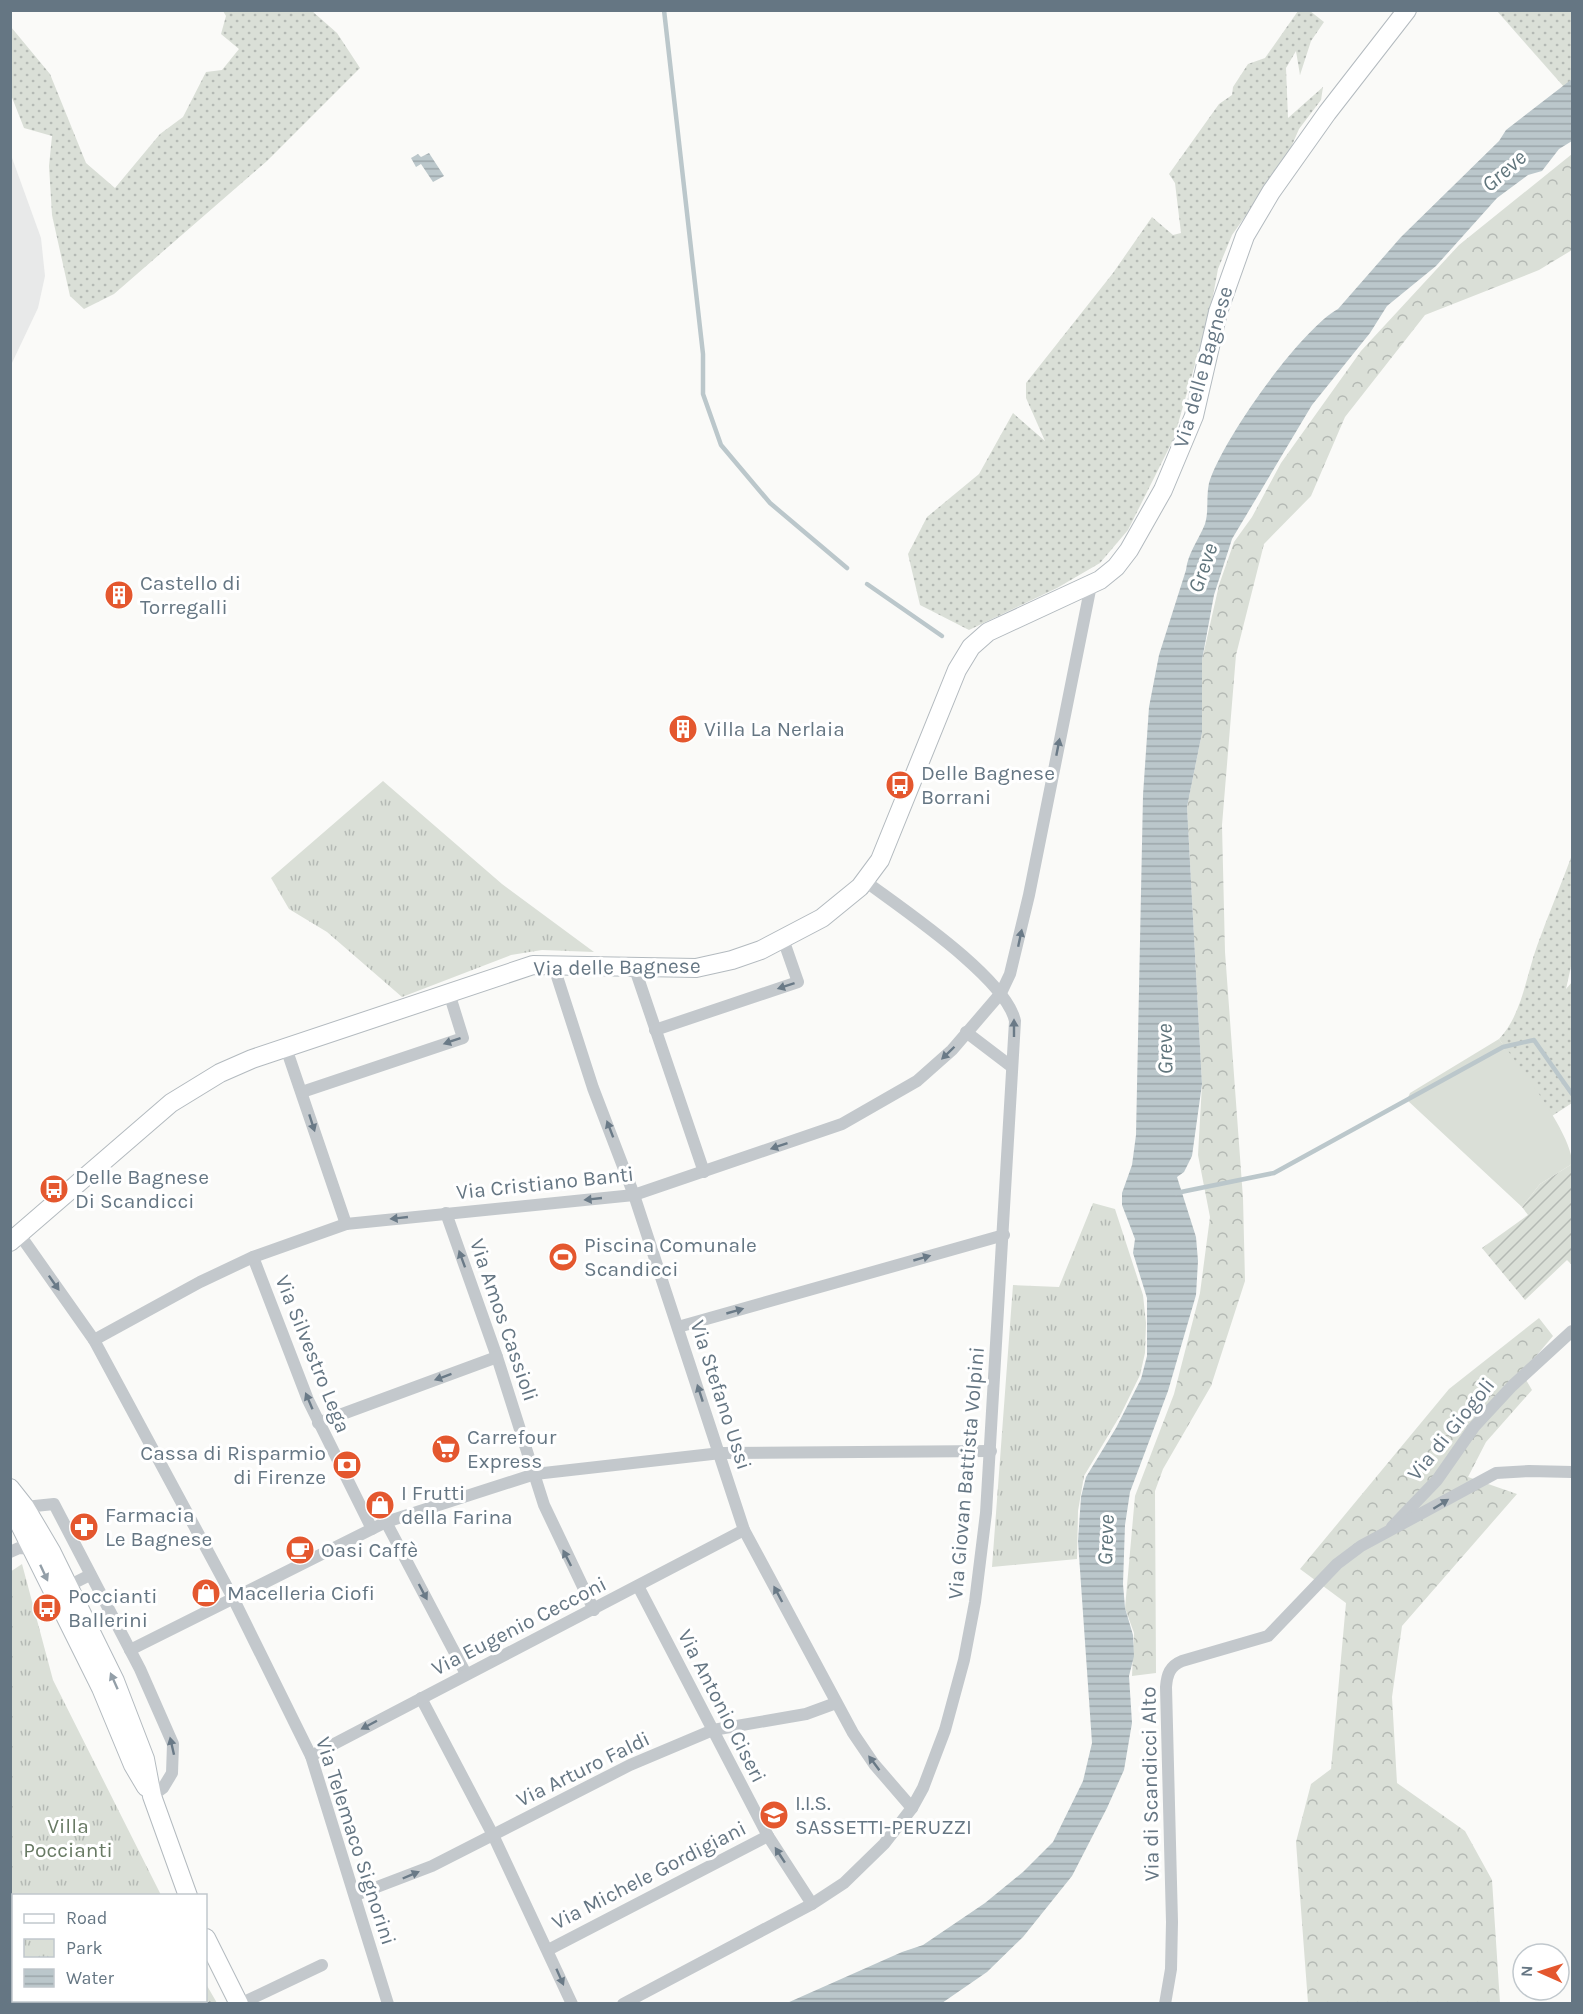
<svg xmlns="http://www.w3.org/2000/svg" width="1583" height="2014" viewBox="0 0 1583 2014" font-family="Karla,sans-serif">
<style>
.built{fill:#e8e9e9}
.grass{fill:url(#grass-dots)}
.forest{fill:url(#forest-crowns)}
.park{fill:url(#park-tufts)}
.garden{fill:url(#garden-furrows)}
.pitch{fill:#dadfd7}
.water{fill:url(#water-rules)}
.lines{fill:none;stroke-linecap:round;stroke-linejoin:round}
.stream{stroke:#bbc7cb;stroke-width:4.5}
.secondary-casing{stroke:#b3babf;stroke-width:20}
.street{stroke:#c3c8cc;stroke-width:12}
.secondary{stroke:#fff;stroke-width:18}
.oneway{fill:#6a7a87}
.oneway2{fill:#939fa8}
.labels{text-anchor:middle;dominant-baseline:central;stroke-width:6;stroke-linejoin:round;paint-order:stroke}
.street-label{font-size:21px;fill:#657683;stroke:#fff}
.poi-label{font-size:21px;fill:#657683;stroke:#fff;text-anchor:start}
.park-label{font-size:21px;fill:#687a64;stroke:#fff}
.water-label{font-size:22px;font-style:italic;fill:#60757c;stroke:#fff}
</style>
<defs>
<pattern id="grass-dots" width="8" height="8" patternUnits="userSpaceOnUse" patternTransform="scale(1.5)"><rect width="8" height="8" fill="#dadfd7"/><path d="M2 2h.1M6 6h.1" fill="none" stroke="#b4b9b4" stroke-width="1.8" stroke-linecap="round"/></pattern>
<pattern id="forest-crowns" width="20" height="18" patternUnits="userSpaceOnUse" patternTransform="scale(1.5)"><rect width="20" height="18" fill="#dadfd7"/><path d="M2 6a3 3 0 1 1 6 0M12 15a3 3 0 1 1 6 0" fill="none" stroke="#b4b9b4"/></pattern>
<pattern id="park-tufts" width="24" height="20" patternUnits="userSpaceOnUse" patternTransform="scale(1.5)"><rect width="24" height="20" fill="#dadfd7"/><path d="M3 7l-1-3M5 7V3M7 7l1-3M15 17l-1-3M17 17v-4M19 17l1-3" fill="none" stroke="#b4b9b4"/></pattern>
<pattern id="garden-furrows" width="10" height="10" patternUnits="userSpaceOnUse" patternTransform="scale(1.5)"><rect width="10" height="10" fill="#dadfd7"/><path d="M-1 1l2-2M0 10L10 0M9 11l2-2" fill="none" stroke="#b4b9b4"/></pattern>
<pattern id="water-rules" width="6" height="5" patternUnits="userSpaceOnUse" patternTransform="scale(1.5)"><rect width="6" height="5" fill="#bbc7cb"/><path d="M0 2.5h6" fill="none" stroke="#9ca6aa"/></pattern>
</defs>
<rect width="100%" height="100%" fill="#fafaf8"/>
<path class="built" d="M11 155 41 238 45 276 38 308 11 365Z"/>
<g class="grass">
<path d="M223 11H312L337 33 360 68 267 161 114 294 84 309 70 296 52 215 49 166 52 136 24 128 11 95V27L50 74 86 163 115 188 160 134 183 117 206 72 222 70 239 49 221 34 226 16Z"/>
<path d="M1298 11H1310L1324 22 1311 41 1300 75 1296 51 1286 68 1288 118 1323 87 1321 100 1299 129 1286 159 1232 235 1218 269 1210 312 1174 438 1128 530 1100 563 1057 588 969 630 920 605 908 554 927 517 979 474 1013 413 1045 441 1026 398V383L1113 273 1152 217 1173 235 1181 233 1175 183 1169 174 1219 104 1232 95 1233 87 1248 64 1265 58Z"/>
<path d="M1497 11H1572V79L1564 87Z"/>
<path d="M1572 855V962L1566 989 1572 982V1103L1552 1116 1499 1039C1522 1015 1526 976 1537 946 1548 915 1561 885 1572 855Z"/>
</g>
<g class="forest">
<path d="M1572 154V250L1539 270 1425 315 1345 417 1311 496 1264 544 1236 655 1222 825 1225 952 1243 1198 1245 1281 1211 1386 1163 1469 1155 1491 1156 1673 1132 1676 1134 1633 1125 1608 1135 1496 1174 1394 1200 1293 1210 1217 1198 1155 1202 1084 1187 807 1202 733V660L1219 585 1234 542 1252 517 1281 463 1361 351 1459 245Z"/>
<path d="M1539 1318 1553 1336 1522 1373 1532 1390 1486 1442 1468 1477 1517 1494 1402 1626 1392 1697 1397 1783 1465 1831 1492 1880 1500 2003H1308L1296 1842 1311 1784 1331 1769 1346 1603 1300 1569 1449 1389Z"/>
</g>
<g class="park">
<path d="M383 781 502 884 594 952 542 950 511 955 402 997 327 932 289 909 271 878Z"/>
<path d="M1093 1203 1115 1209 1143 1295 1146 1323 1145 1353 1140 1375 1121 1414 1084 1476 1078 1511 1077 1559 992 1567 1013 1285 1059 1287Z"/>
<path d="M22 1564 53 1680 161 1895 14 1896V2000H206V1984L217 2003H11L10 1572Z"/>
</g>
<path class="garden" d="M1572 1164V1265L1567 1260 1525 1300 1482 1248 1528 1215 1522 1207 1540 1184Z"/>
<path class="pitch" d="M1499 1039C1518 1065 1573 1134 1572 1164L1540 1184 1522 1207 1407 1100 1410 1093Z"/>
<g class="water">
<path d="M1572 79V141L1559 149 1542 171 1528 175 1497 198 1436 266 1387 306 1370 333 1312 405 1232 539 1214 595 1202 660V733L1187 807 1202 1084 1192 1156 1184 1172 1177 1177 1196 1237 1198 1261 1196 1295 1168 1391 1130 1492 1125 1525 1123 1584 1125 1608 1133 1635 1134 1656 1129 1676 1132 1723 1124 1770 1107 1808 1072 1876 1023 1937 987 1972 942 2003H787L902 1952 923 1945 985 1903 1023 1872 1053 1842 1083 1781 1092 1743 1078 1541 1081 1497 1086 1477 1116 1428 1141 1379 1147 1356V1298L1133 1253 1135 1239 1122 1205V1193L1132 1165 1136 1135 1143 795 1149 707 1159 655 1186 570C1188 553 1198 541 1205 524 1209 511 1206 496 1209 483 1222 440 1300 330 1338 309L1401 237 1499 141 1506 130Z"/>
<path d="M429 153 444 176 433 182 421 164 416 167 411 158 418 154 421 157Z"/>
</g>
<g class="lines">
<g class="stream">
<path d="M664 10 703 354V394L721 445 770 503 847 568"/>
<path d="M867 584 942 636"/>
<path d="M1176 1193 1274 1173 1503 1047 1534 1040 1572 1094"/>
</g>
<g class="secondary-casing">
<g id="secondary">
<path d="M10 1242 171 1103 220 1073 252 1059 533 965 696 968 732 960 761 950 822 918 860 887 880 860 957 670 971 647 988 632 1100 580 1116 567 1129 550 1163 490 1194 416 1218 312 1245 236 1271 192 1327 113 1407 10"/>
<path d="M10 1488 25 1507 51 1551 115 1681 145 1759 152 1796 188 1896"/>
<path d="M10 1505 101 1688 133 1765 146 1787"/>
<path d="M206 1938 239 2004"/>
</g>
</g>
<g class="street">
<path d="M553 964 593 1088 634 1195 744 1530 853 1733 874 1764 912 1808"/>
<path d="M635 969 704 1172"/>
<path d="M655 1030 798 982 783 939"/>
<path d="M966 1032 1012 1067"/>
<path d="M286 1048 346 1224"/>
<path d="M302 1092 463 1038 449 993"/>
<path d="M446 1213 497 1357 544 1505 594 1610"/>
<path d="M20 1235 94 1340 233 1598 311 1756 388 2004"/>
<path d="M253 1257 308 1400 372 1529"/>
<path d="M678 1327 1004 1235"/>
<path d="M94 1340 200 1282 253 1257 346 1224 634 1195 842 1124 917 1081 952 1050 1001 993 1010 974 1029 895 1091 585"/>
<path d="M318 1423 497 1357"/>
<path d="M25 1507 54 1504 140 1669 173 1744 172 1773 163 1788 152 1796"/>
<path d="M386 1522 466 1674"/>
<path d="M1392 1527 1437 1480 1474 1427 1512 1386 1572 1331"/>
<path d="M10 1552 19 1548 33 1549"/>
<path d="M638 1586 768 1836 812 1904"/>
<path d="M62 1589 90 1575"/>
<path d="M130 1650 386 1522 535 1474 721 1453 991 1451"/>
<path d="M421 1698 493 1835 572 2004"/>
<path d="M311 1756 744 1530"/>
<path d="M356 1895 432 1866 630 1765 713 1730 806 1714 836 1703"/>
<path d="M548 1950 768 1836"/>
<path d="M240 2004 322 1965"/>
<path d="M623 2004 812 1904 844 1883 884 1844 912 1808 923 1788 945 1730 964 1660 975 1602 986 1513 1015 1021C1006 978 901 908 865 881"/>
<path d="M1165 2004 1171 1969 1172 1922 1166 1687C1167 1674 1170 1666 1182 1661L1268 1636 1337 1564 1361 1546 1496 1473 1529 1471 1572 1472"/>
</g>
<use href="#secondary" class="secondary"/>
</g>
<defs><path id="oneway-solid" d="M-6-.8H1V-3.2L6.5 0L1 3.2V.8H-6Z" transform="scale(1.5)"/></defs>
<g class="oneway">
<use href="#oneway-solid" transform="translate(1058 747) rotate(-79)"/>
<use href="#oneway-solid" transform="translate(1020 938) rotate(-78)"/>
<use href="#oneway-solid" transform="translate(786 986) rotate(162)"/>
<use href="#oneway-solid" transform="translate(1014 1028) rotate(-90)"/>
<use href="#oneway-solid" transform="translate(452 1041) rotate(161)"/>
<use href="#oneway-solid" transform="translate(948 1053) rotate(136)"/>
<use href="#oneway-solid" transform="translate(312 1123) rotate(72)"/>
<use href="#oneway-solid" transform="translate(610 1129) rotate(-111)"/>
<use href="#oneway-solid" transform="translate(779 1146) rotate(161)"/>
<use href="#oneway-solid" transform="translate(593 1199) rotate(174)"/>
<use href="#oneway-solid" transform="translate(399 1218) rotate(174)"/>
<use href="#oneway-solid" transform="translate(922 1258) rotate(-16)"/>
<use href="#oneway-solid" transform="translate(462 1259) rotate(-110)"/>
<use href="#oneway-solid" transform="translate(54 1283) rotate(55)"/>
<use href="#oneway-solid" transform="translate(735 1311) rotate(-16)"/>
<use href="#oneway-solid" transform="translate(443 1377) rotate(160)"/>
<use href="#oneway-solid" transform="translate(700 1393) rotate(-108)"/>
<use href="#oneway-solid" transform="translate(309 1401) rotate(-113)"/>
<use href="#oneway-solid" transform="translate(1441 1504) rotate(-32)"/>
<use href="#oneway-solid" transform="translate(567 1558) rotate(-117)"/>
<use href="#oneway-solid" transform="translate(423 1592) rotate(62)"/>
<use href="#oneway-solid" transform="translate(778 1594) rotate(-118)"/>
<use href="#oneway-solid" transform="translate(369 1725) rotate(152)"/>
<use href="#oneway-solid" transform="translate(172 1746) rotate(-103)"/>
<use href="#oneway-solid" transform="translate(874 1763) rotate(-127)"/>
<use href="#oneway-solid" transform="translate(780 1855) rotate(-123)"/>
<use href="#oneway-solid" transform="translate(411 1875) rotate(-23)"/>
<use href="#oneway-solid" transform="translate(560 1977) rotate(66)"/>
</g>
<g class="oneway2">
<use href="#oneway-solid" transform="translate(44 1573) rotate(65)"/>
<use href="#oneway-solid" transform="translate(114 1681) rotate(-114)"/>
</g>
<defs>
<g id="building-disc" transform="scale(1.5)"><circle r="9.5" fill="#e4572e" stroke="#fff"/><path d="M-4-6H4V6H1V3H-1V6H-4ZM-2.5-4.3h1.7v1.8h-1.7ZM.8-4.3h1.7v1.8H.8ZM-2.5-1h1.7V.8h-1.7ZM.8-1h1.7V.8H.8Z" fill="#fff"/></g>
<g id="bus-disc" transform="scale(1.5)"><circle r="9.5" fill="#e4572e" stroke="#fff"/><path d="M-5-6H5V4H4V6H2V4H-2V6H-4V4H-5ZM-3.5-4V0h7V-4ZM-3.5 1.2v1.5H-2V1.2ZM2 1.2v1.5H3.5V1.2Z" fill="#fff"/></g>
<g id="stadium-disc" transform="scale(1.5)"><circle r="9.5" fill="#e4572e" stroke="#fff"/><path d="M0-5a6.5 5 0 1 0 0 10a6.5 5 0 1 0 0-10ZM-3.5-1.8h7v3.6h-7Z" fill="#fff"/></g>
<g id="supermarket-disc" transform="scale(1.5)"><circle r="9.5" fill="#e4572e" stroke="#fff"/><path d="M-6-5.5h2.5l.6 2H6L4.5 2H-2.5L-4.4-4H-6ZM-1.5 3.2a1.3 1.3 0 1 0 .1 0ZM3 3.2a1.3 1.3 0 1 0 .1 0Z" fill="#fff"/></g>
<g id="bank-disc" transform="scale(1.5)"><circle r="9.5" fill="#e4572e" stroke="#fff"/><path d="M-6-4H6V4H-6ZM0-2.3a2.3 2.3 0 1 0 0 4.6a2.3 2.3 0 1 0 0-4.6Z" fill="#fff"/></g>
<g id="shop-disc" transform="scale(1.5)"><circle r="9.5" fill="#e4572e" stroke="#fff"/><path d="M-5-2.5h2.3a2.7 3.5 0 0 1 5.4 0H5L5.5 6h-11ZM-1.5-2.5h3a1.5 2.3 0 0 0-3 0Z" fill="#fff"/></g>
<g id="pharmacy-disc" transform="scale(1.5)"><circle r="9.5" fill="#e4572e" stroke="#fff"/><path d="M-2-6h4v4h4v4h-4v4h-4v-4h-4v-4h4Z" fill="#fff"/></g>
<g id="cafe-disc" transform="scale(1.5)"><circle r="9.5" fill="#e4572e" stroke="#fff"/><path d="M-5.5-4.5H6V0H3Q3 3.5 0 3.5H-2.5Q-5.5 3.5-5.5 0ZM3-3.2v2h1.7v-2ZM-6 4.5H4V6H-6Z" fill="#fff"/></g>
<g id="school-disc" transform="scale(1.5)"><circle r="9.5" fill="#e4572e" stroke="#fff"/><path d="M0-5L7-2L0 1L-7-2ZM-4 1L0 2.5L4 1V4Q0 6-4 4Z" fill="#fff"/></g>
</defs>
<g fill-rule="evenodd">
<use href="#building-disc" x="119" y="595"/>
<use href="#building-disc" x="683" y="729"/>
<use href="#bus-disc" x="900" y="785"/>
<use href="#bus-disc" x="54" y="1189"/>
<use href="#stadium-disc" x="563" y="1257"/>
<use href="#supermarket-disc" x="446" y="1449"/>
<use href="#bank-disc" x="347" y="1465"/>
<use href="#shop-disc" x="380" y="1505"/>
<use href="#pharmacy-disc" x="84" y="1527"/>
<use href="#cafe-disc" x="300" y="1550"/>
<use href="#shop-disc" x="206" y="1593"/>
<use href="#bus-disc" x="47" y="1608"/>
<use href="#school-disc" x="774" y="1815"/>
</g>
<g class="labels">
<g class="street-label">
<text transform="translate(1203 367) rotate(-74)">Via delle Bagnese</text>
<text transform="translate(617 967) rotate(-1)">Via delle Bagnese</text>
<text transform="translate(545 1183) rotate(-6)">Via Cristiano Banti</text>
<text transform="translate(504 1320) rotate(71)">Via Amos Cassioli</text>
<text transform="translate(313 1354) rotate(68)">Via Silvestro Lega</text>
<text transform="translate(721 1395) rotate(72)">Via Stefano Ussi</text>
<text transform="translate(1451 1429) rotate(-51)">Via di Giogoli</text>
<text transform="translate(966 1473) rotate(-85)">Via Giovan Battista Volpini</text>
<text transform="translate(519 1626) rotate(-27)">Via Eugenio Cecconi</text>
<text transform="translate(722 1706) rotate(63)">Via Antonio Ciseri</text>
<text transform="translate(583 1769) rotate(-26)">Via Arturo Faldi</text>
<text transform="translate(1150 1784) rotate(-91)">Via di Scandicci Alto</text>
<text transform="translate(356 1841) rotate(72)">Via Telemaco Signorini</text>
<text transform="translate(649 1875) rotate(-27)">Via Michele Gordigiani</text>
</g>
<g class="poi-label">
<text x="140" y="583">Castello di<tspan x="140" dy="24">Torregalli</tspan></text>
<text x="704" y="729">Villa La Nerlaia</text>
<text x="921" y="773">Delle Bagnese<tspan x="921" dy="24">Borrani</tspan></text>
<text x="75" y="1177">Delle Bagnese<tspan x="75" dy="24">Di Scandicci</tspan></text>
<text x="584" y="1245">Piscina Comunale<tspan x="584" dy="24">Scandicci</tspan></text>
<text x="467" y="1437">Carrefour<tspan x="467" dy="24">Express</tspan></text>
<text x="326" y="1453" text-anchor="end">Cassa di Risparmio<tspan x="326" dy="24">di Firenze</tspan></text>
<text x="401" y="1493">I Frutti<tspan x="401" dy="24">della Farina</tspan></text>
<text x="105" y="1515">Farmacia<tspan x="105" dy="24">Le Bagnese</tspan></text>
<text x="321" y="1550">Oasi Caffè</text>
<text x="227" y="1593">Macelleria Ciofi</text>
<text x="68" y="1596">Poccianti<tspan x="68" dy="24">Ballerini</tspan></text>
<text x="795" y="1803">I.I.S.<tspan x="795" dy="24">SASSETTI-PERUZZI</tspan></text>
</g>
<g class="park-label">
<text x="68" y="1826">Villa<tspan x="68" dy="24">Poccianti</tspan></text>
</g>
<g class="water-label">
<text transform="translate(1504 171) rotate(-41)">Greve</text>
<text transform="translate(1203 568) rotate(-71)">Greve</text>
<text transform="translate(1165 1049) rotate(-91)">Greve</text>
<text transform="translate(1106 1540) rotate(-88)">Greve</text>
</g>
</g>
<rect width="1583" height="2014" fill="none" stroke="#657683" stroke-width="24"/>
<rect x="12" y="1894" width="195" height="108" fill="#ffffff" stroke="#c1c8cd" stroke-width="1.5"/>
<rect x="24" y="1914" width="30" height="9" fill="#ffffff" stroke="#c1c8cd" stroke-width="1.5"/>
<text x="66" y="1924" font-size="18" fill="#657683">Road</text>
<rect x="24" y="1939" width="30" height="18" fill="url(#park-tufts)" stroke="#c1c8cd" stroke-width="1.5"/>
<text x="66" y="1954" font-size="18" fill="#657683">Park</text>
<rect x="24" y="1969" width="30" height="18" fill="url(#water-rules)" stroke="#c1c8cd" stroke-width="1.5"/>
<text x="66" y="1984" font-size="18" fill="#657683">Water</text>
<g transform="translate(1541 1972) rotate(273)"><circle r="28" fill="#ffffff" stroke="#c1c8cd" stroke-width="1.5"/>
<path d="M0-4.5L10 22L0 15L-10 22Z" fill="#e4572e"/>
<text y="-9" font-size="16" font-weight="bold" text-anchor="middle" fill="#657683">N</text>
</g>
</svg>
